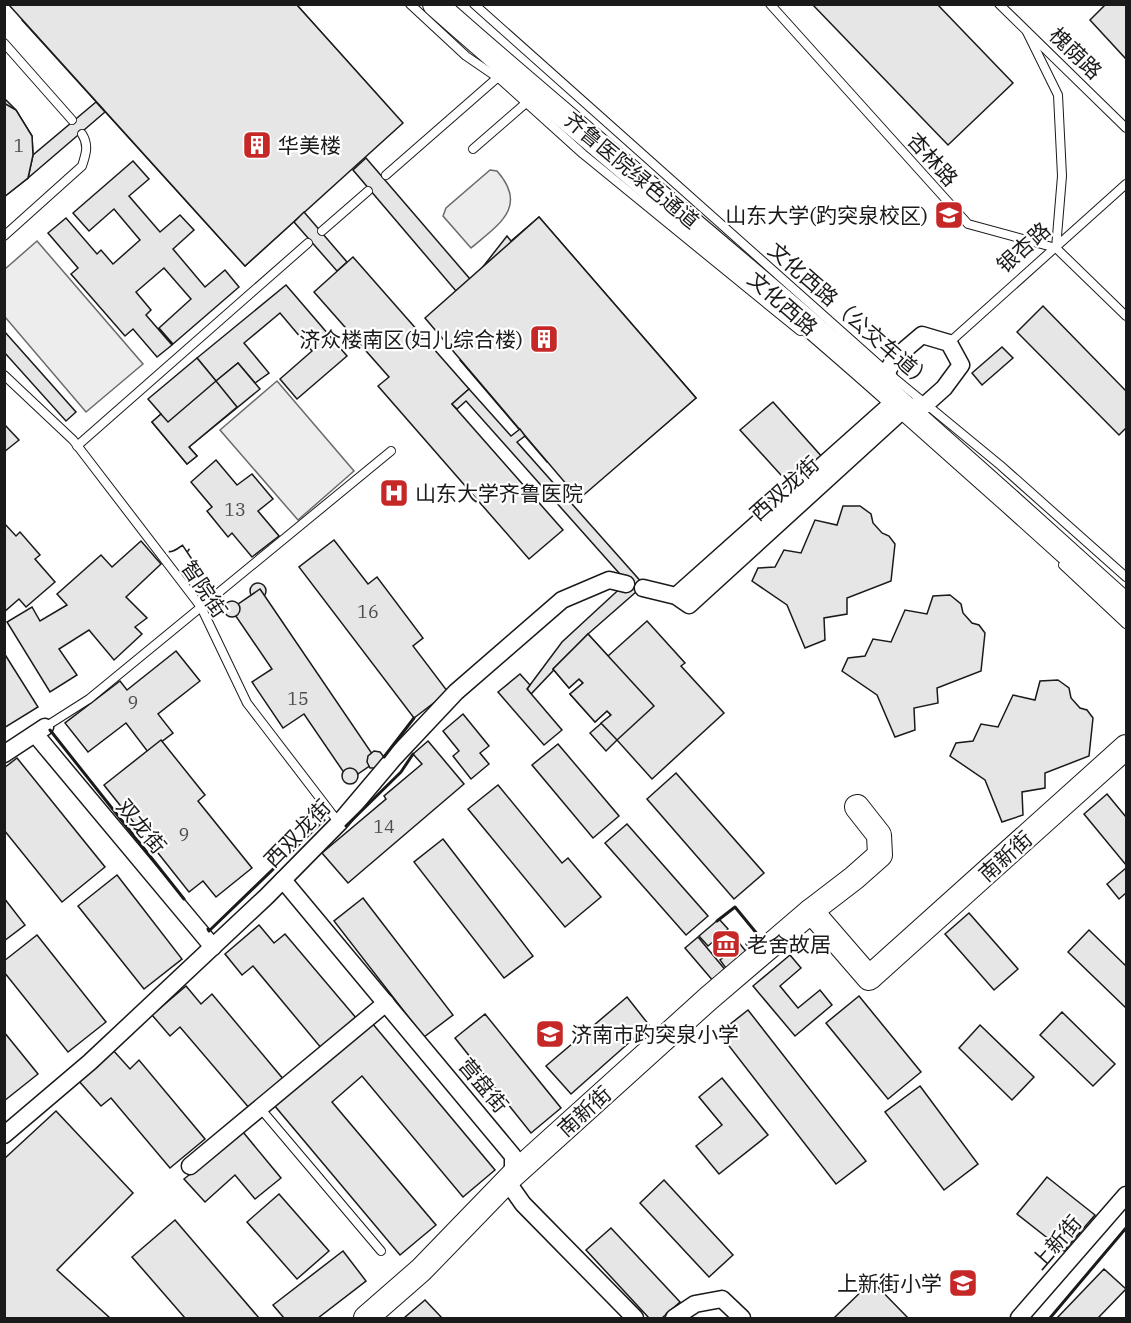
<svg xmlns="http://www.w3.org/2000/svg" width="1131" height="1323" viewBox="0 0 1131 1323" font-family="'IBM Plex Serif','Noto Sans SC',serif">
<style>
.green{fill:#ededed;stroke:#6a6a6a;stroke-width:1.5}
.building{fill:#e6e6e6;stroke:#1a1a1a;stroke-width:1.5}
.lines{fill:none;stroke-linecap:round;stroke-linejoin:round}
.lane-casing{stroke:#1a1a1a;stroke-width:10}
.street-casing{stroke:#1a1a1a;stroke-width:19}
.secondary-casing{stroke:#1a1a1a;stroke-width:26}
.lane{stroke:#fff;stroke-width:8}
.street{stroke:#fff;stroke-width:16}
.secondary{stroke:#fff;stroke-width:24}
.wall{stroke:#1a1a1a;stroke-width:3}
.labels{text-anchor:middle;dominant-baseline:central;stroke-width:4.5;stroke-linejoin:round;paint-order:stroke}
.number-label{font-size:18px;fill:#4d4d4d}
.street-label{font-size:21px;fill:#1a1a1a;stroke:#fff}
.poi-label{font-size:21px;fill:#1a1a1a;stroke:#fff;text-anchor:start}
</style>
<rect width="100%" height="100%" fill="#fff"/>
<g class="green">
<path d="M490 170 497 171C529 207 498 225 471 248L443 216 446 208Z"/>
<path d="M37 241 143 364 86 412 5 317V269Z"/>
<path d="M277 381 354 471 298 520 220 430Z"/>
</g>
<g class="building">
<path d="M38 4H110L162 63 209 20 195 4H296L390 109 333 161 264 84 219 124 301 215 245 266 22 20Z"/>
<path d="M296 4 403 123 245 266 9 5Z"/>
<path d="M812 4H937L1013 83 948 145Z"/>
<path d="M1106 4H1126V59L1090 20Z"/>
<path d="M4 98 16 110 32 136 33 155 28 178 4 197Z"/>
<path d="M96 102 105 112 28 178 33 155Z"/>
<path d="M4 103 16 110 32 136 33 155 28 178 4 197Z"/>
<path d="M366 158 470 279 456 291 353 170Z"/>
<path d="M133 161 149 179 129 196 160 232 180 215 194 230 173 249 205 287 225 270 239 287 173 344 159 328 191 299 164 268 136 292 151 310 146 315 172 345 157 357 133 329 125 336 71 274 78 268 48 233 66 218 97 254 101 250 113 264 140 240 114 209 89 231 73 213Z"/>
<path d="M304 212 347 262 337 271 294 222Z"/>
<path d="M539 217 696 398 625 459 577 403 564 415 580 433 547 462 460 360 493 332 507 349 518 339 471 282 507 236 511 241Z"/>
<path d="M539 217 696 398 579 499 425 318Z"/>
<path d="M353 257 469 389 452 404 563 530 529 559 378 386 389 377 314 292Z"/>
<path d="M286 285 347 356 297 399 280 379 312 351 280 313 244 343 269 373 255 383 238 363 216 381 197 358Z"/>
<path d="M1043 306 1126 391V428L1119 435 1017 332Z"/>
<path d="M4 331 76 412 66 421 4 352Z"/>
<path d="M1002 347 1013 358 982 385 972 373Z"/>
<path d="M197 358 216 381 238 363 260 389 189 447 197 456 187 464 152 422 161 414 148 399Z"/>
<path d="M216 381 237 407 189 447 197 456 187 464 152 422 161 414 168 422Z"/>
<path d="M469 389 511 436 520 429 525 436 517 442 644 585 588 634 531 694 527 689 562 642 627 582 466 401 457 409 452 404Z"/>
<path d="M773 402 823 458 790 485 740 430Z"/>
<path d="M4 424 19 440 4 452Z"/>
<path d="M216 460 237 485 252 474 273 499 258 511 279 536 252 557 232 533 228 537 207 511 212 507 191 482Z"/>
<path d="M843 506H860L871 514 873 523 882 533 889 536 895 544 891 581 847 598V614L824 618 825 640 805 648 787 605 752 581 758 568 775 567 784 550 801 553 815 520 837 525Z"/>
<path d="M4 523 16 536 20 532 40 555 35 559 55 582 26 607 19 599 4 612Z"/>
<path d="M334 540 368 584 377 577 423 638 413 646 448 692 414 718 299 567Z"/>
<path d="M141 541 161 564 126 597 147 618 135 627 142 634 114 660 89 630 59 649 77 675 50 692 7 622 32 607 40 621 67 605 57 594 101 555 112 567Z"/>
<circle cx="258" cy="591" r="8"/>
<path d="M260 589 377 761 349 780 304 714 283 728 252 682 272 669 231 609Z"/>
<path d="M950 595 961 604 963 613 972 623 979 625 985 633 981 671 937 688 938 703 914 708 915 730 895 737 877 695 842 671 848 658 865 656 873 639 891 642 905 610 927 614 933 596Z"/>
<circle cx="232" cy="609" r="8"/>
<path d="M647 621 685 663 681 666 724 713 652 779 617 740 606 751 590 733 611 715 607 711 595 722 570 694 583 683 579 679 569 688 553 669 588 634 608 656Z"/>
<path d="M588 634 654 706 617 740 601 723 611 715 607 711 595 722 570 694 583 683 579 679 569 688 553 669Z"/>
<path d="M176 651 200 681 158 714 173 733 148 752 126 723 88 752 65 723 120 681 127 690Z"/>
<path d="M4 653 38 707 4 728Z"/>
<path d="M520 674 530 685 527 689 562 730 544 745 498 692Z"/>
<path d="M1058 680 1069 688 1071 698 1080 708 1087 710 1093 718 1089 756 1045 773V788L1022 792 1023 815 1002 822 985 780 950 756 956 743 973 741 981 724 998 727 1013 695 1035 700 1040 681Z"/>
<path d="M463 714 489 746 480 753 489 764 471 779 453 756 459 751 443 731Z"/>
<path d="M161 740 205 795 198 801 252 868 216 897 203 881 189 892 104 785Z"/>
<path d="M428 741 464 784 348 883 322 853 386 799 384 796 422 764 413 754Z"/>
<path d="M558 744 619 816 593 838 532 765Z"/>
<path d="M374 751 380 752 384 757 378 768H370L367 762 368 756Z"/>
<path d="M17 758 105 867 62 902 4 830V768Z"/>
<circle cx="350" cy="776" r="8"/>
<path d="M676 773 764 873 734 899 647 799Z"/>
<path d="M498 785 562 863 568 858 601 897 565 927 468 809Z"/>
<path d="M1107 794 1126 817V865L1084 814Z"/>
<path d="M627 824 708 916 686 935 605 843Z"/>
<path d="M443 839 533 956 504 978 414 862Z"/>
<path d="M1126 868V893L1119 899 1107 884Z"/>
<path d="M117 875 182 959 144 989 78 906Z"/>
<path d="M4 898 25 925 4 941Z"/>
<path d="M363 898 453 1015 424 1037 334 921Z"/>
<path d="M969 913 1018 969 994 990 945 934Z"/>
<path d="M719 919 728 929 708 946 699 936Z"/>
<path d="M259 925 274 943 285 934 357 1019 322 1049 253 966 242 975 225 954Z"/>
<path d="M1089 930 1126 966V1008L1068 952Z"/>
<path d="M757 934 764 941 751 951 746 944Z"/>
<path d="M37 935 106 1022 68 1052 4 972V961Z"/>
<path d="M698 937 727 972 714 982 685 948Z"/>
<path d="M740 944 748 954 728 971 720 960Z"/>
<path d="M790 955 801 968 780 986 798 1008 820 990 832 1005 795 1036 753 986Z"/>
<path d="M186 986 201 1004 212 994 284 1080 250 1109 180 1027 170 1036 152 1015Z"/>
<path d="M859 996 921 1072 888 1099 826 1023Z"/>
<path d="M627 997 649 1025 571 1094 546 1066Z"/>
<path d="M748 1010 866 1161 836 1184 719 1033Z"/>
<path d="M1062 1012 1115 1064 1093 1086 1040 1035Z"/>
<path d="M485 1014 561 1108 531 1133 455 1038Z"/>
<path d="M372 1023 495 1170 463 1197 362 1076 332 1102 436 1225 400 1255 274 1105Z"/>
<path d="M980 1025 1034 1077 1012 1100 959 1048Z"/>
<path d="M4 1032 38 1074 4 1101Z"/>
<path d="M112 1049 130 1069 139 1060 205 1139 170 1168 111 1098 101 1106 78 1080Z"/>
<path d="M722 1078 768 1135 719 1174 696 1146 722 1125 699 1097Z"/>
<path d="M920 1086 978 1164 944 1190 885 1112Z"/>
<path d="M56 1111 133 1193 57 1270 110 1318H4V1159Z"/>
<path d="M243 1132 281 1178 255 1199 235 1175 205 1202 184 1179Z"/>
<path d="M1047 1177 1095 1215 1064 1251 1017 1214Z"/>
<path d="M664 1180 733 1255 709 1277 640 1203Z"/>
<path d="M279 1194 329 1251 297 1279 247 1222Z"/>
<path d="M175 1220 259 1318H185L132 1257Z"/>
<path d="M611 1228 680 1302 662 1318H649L586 1250Z"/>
<path d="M343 1251 366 1281 318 1318H284L273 1305Z"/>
<path d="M1104 1269 1126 1289 1098 1318H1057Z"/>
<path d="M872 1281 908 1318H834Z"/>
<path d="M425 1300 442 1318H404Z"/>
</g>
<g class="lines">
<g class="lane-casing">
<g id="lane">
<path d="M410 4 466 56 501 80 583 154 800 331"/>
<path d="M474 4 887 372 1000 465 1126 577"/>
<path d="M770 4 968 224 1056 248 1126 316"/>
<path d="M999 4 1126 128"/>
<path d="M1027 32 1058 95 1062 176 1056 248"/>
<path d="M4 43 72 120"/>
<path d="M473 149 526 103"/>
<path d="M386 175 497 78"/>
<path d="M322 231 368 191"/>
<path d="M4 236 82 166C86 154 89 145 82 134"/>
<path d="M951 341 1126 184"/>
<path d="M4 375 73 440 201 607 247 703 339 823"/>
<path d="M77 446 308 243"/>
<path d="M1063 565 1126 624"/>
<path d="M45 727 89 699 391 451"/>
<path d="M260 1108 381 1251"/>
</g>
</g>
<g class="street-casing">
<g id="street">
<path d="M643 588 676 596 689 605 905 408 925 405 944 388 961 365 949 343 922 335 895 358 887 372 896 400 676 596"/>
<path d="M35 734 213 947"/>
<path d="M4 754 45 727"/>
<path d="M283 880 513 1156V1175L511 1187 523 1204 635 1318"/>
<path d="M4 1135 90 1062 267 896 339 823 393 759 456 692 562 600 609 580 626 584"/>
<path d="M190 1166 386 1003"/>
<path d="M674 1318 695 1304 722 1299 742 1318"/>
<path d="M1019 1318 1126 1195"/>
</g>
</g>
<g class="secondary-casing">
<g id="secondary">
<path d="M435 4C587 139 745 265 896 400 973 468 1050 537 1126 606"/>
<path d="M857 807 879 835 880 855 854 878 811 911 869 978 1126 747"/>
<path d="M366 1318 421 1270 513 1175 709 998 811 911"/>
</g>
</g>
<use href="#lane" class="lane"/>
<use href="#street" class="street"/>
<use href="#secondary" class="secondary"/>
<g class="wall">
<path d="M50 730 184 899"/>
<path d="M384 757 414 718"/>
<path d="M346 826 401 772 413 754"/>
<path d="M717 921 735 907 758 935"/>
<path d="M208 929 209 931 324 820"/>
<path d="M1050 1318 1126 1228"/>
</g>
</g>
<defs>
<g id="building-square" transform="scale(1.5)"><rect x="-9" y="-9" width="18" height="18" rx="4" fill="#c62828" stroke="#fff"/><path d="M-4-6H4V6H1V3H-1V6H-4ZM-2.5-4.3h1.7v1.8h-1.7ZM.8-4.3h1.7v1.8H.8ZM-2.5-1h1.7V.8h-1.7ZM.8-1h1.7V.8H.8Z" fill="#fff"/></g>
<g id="university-square" transform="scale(1.5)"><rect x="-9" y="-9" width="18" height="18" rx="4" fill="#c62828" stroke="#fff"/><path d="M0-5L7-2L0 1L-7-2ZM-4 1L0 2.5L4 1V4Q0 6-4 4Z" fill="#fff"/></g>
<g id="hospital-square" transform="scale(1.5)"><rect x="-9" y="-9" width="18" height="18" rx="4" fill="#c62828" stroke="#fff"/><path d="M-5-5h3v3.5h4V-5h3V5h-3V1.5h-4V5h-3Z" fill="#fff"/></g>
<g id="museum-square" transform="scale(1.5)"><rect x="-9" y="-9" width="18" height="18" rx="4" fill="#c62828" stroke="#fff"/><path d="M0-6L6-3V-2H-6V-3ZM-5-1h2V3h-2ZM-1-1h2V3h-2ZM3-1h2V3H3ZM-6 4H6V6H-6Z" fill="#fff"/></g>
<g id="school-square" transform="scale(1.5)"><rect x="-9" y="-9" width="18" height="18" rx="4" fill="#c62828" stroke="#fff"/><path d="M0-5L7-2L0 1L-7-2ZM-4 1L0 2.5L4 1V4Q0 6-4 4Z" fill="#fff"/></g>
</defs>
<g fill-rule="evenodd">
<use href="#building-square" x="257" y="145"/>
<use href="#university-square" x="949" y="215"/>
<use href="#building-square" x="544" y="339"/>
<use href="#hospital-square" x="394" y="493"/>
<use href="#museum-square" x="726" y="944"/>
<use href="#school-square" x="550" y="1034"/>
<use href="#school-square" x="963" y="1283"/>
</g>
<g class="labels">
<g class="number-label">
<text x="19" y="145">1</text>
<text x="235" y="509">13</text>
<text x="368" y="611">16</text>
<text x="298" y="698">15</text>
<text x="133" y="702">9</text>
<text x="384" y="826">14</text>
<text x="184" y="834">9</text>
</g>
<g class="street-label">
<text transform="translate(1076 53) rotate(44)">槐荫路</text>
<text transform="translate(933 159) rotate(48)">杏林路</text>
<text transform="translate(632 170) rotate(40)">齐鲁医院绿色通道</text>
<text transform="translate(1023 247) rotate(-42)">银杏路</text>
<text transform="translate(783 303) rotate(41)">文化西路</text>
<text transform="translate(851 315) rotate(41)">文化西路（公交车道）</text>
<text transform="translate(784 488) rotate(-42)">西双龙街</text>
<text transform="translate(199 580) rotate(56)">广智院街</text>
<text transform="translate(142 826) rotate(50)">双龙街</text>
<text transform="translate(297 833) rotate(-46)">西双龙街</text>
<text transform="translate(1005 856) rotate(-42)">南新街</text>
<text transform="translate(484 1085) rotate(50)">营盘街</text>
<text transform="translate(584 1111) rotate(-42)">南新街</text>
<text transform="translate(1056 1242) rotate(-49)">上新街</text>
</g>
<g class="poi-label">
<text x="278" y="145">华美楼</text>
<text x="928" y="215" text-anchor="end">山东大学(趵突泉校区)</text>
<text x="523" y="339" text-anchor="end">济众楼南区(妇儿综合楼)</text>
<text x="415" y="493">山东大学齐鲁医院</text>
<text x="747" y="944">老舍故居</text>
<text x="571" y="1034">济南市趵突泉小学</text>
<text x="942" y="1283" text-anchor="end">上新街小学</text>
</g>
</g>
<rect width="1131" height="1323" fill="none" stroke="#1a1a1a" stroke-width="12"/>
</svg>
